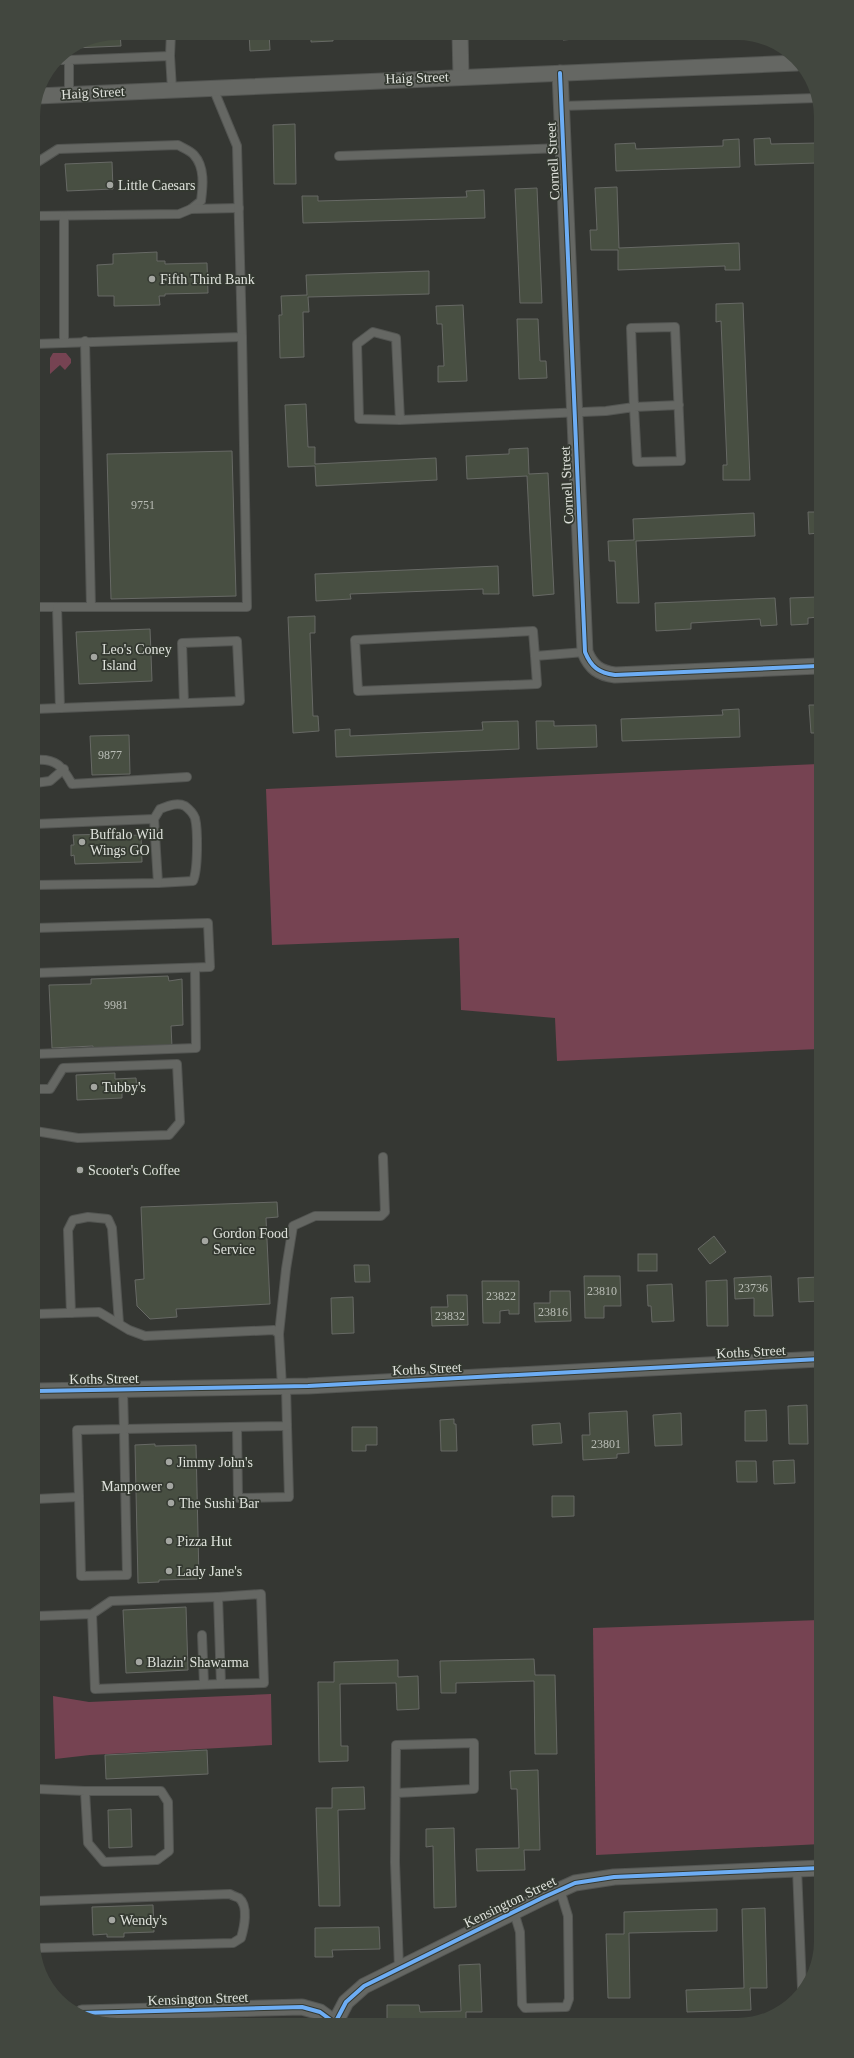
<svg xmlns="http://www.w3.org/2000/svg" width="854" height="2058" viewBox="0 0 854 2058" font-family="'Times New Roman',serif">
<style>
.green{fill:#764352}
.building{fill:#484f42;stroke:#676965}
.lines{fill:none;stroke-linecap:round;stroke-linejoin:round}
.service-casing{stroke:#535552;stroke-width:10}
.minor-casing{stroke:#535552;stroke-width:17}
.service{stroke:#656763;stroke-width:8}
.minor{stroke:#656763;stroke-width:15}
.cycleway-casing{stroke:#343931;stroke-width:6}
.cycleway{stroke:#6dadf4;stroke-width:4}
.poi-dot{fill:#a4a6a1;stroke:#343931;stroke-width:1.5}
.labels{text-anchor:middle;dominant-baseline:central;stroke-width:3.5;stroke-linejoin:round;paint-order:stroke}
.number-label{font-size:12px;fill:#b9bdb6}
.street-label{font-size:14px;fill:#dfe2dc;stroke:#343931}
.poi-label{font-size:14px;fill:#dfe2dc;stroke:#343931;text-anchor:start}
</style>
<rect width="100%" height="100%" fill="#353733"/>
<g class="green">
<path d="M53 353H66L71 359V363L65 370 60 365 50 374V358Z"/>
<path d="M818 764 819 1049 557 1061 555 1018 461 1010 459 938 272 945 266 789Z"/>
<path d="M820 1620 821 1844 596 1855 593 1628Z"/>
<path d="M271 1694 272 1745 90 1755 55 1759 53 1696 89 1702Z"/>
</g>
<g class="building">
<path d="M117 33H120L121 46 73 48 85 39Z"/>
<path d="M249 33H269L270 50 250 51Z"/>
<path d="M311 33H333V41L311 42Z"/>
<path d="M424 33H441L440 38H424Z"/>
<path d="M528 33H548V34L543 35V39H533V35H529Z"/>
<path d="M560 33H580V34L575 35V39L563 40V35H561Z"/>
<path d="M295 124 296 184H274L273 125Z"/>
<path d="M770 138 771 144 817 143V163L755 165 754 139Z"/>
<path d="M739 139 740 167 616 171 615 144 635 143 636 149 723 146V140Z"/>
<path d="M112 162 113 189 67 191 65 164Z"/>
<path d="M617 187 619 248 739 243 740 270H725V266L618 270V250H591L590 230H597L595 188Z"/>
<path d="M537 188 542 303H520L515 189Z"/>
<path d="M484 190 485 218 303 223 302 196H318V201L467 197 466 191Z"/>
<path d="M157 252V261H165V264L207 263 208 293 165 294V296H159L160 305 114 306V296H98L97 265 113 264V254Z"/>
<path d="M429 271V294L308 297 309 312H303L304 357 280 358 279 315H282L281 296 307 295 306 275Z"/>
<path d="M743 303 750 480H723V465H727L721 321 716 322V304Z"/>
<path d="M463 305 467 381 438 382V366H444L442 324H437L436 306Z"/>
<path d="M517 319H538L540 361H546L547 378 519 379Z"/>
<path d="M306 404 308 447H315V464L436 458 437 480 316 486 315 466 288 467 285 405Z"/>
<path d="M528 448 529 474 548 473 554 594 533 596 527 476 467 479 466 456 509 454V449Z"/>
<path d="M232 451 236 596 111 599 107 454Z"/>
<path d="M808 512H818V533L809 534Z"/>
<path d="M754 513 755 536 636 541 639 603H617L615 561H609L608 541 634 540 633 519Z"/>
<path d="M498 566 499 594H483V589L350 594 351 599 316 601 315 574Z"/>
<path d="M818 597V617L808 618V624L791 625 790 598Z"/>
<path d="M775 598 777 625 761 626 760 619 691 623V629L656 631 655 603Z"/>
<path d="M315 616V633H310L313 716H318L319 731 293 733 288 617Z"/>
<path d="M150 629 152 681 79 684 76 632Z"/>
<path d="M809 705H818V733H811Z"/>
<path d="M739 709 740 737 622 741 621 719 723 715 722 710Z"/>
<path d="M518 721 519 749 336 757 335 730 350 729V736L483 730 482 722Z"/>
<path d="M536 721H554V726L596 725 597 747 537 749Z"/>
<path d="M129 735 130 774 92 775 90 736Z"/>
<path d="M114 834V836L141 835 142 862 75 864 74 855 71 856V845H74L73 835Z"/>
<path d="M168 976 169 981 182 979 183 1025 171 1026 172 1047 93 1050V1046L52 1048 49 985 91 984V979Z"/>
<path d="M115 1073V1079L136 1078 137 1091 122 1092V1098L77 1100 76 1075Z"/>
<path d="M277 1202 278 1217 266 1218 270 1304 176 1309 177 1317 150 1319 137 1306 135 1280 144 1279 141 1207Z"/>
<path d="M714 1236 726 1252 710 1264 698 1249Z"/>
<rect x="638" y="1254" width="19" height="17"/>
<path d="M354 1265H369L370 1282H355Z"/>
<path d="M584 1276H620L621 1306H604V1318H585Z"/>
<path d="M771 1276 773 1316H754V1298L735 1299 734 1278Z"/>
<path d="M819 1277V1301L799 1302 798 1278Z"/>
<path d="M727 1280 728 1326H707L706 1281Z"/>
<path d="M482 1281H519V1314H509V1310L500 1311V1323H483Z"/>
<path d="M672 1284 674 1321 652 1322 651 1306H648L647 1285Z"/>
<path d="M550 1291H570L571 1321 535 1322 534 1303H550Z"/>
<path d="M447 1295H467L468 1325 432 1326 431 1307H448Z"/>
<path d="M353 1297 354 1333 332 1334 331 1298Z"/>
<path d="M807 1405 808 1444H789L788 1406Z"/>
<path d="M766 1410 767 1441H745V1411Z"/>
<path d="M627 1411 629 1453 617 1454V1458L583 1460 582 1435H590L589 1413Z"/>
<path d="M681 1413 682 1445 655 1446 653 1415Z"/>
<path d="M454 1419V1424H456L457 1451H441L440 1420Z"/>
<path d="M560 1423 562 1443 533 1445 532 1425Z"/>
<path d="M352 1427H377V1445H366V1451H352Z"/>
<path d="M155 1444V1446L196 1445 199 1579 159 1580V1582L138 1583 135 1445Z"/>
<path d="M794 1460 795 1483 774 1484 773 1461Z"/>
<path d="M736 1461H756L757 1482H737Z"/>
<path d="M552 1496H574V1516L552 1517Z"/>
<path d="M186 1607 188 1670 126 1673 123 1610Z"/>
<path d="M534 1659 535 1675H555L557 1754H535L534 1681 456 1683V1693H441L440 1661Z"/>
<path d="M398 1660V1677L418 1676 419 1709 397 1710 396 1683 340 1684 341 1746H348V1761L319 1762 318 1682H334V1662Z"/>
<path d="M207 1750 208 1774 106 1779 105 1755Z"/>
<path d="M538 1770 540 1850H524L525 1870 477 1871 476 1849 519 1848 517 1789H511L510 1771Z"/>
<path d="M364 1787 365 1809 338 1810 340 1906H319L316 1808H332V1788Z"/>
<path d="M131 1809 132 1847 109 1848 108 1810Z"/>
<path d="M454 1828 456 1907 434 1908 433 1846 426 1847V1829Z"/>
<path d="M153 1905 154 1932 124 1933V1937H107V1934L93 1935 92 1907Z"/>
<path d="M765 1908 767 1988H750L751 2010 687 2012 686 1990 744 1988 742 1909Z"/>
<path d="M717 1909V1931L629 1933 630 1998H608L606 1934H624V1912Z"/>
<path d="M379 1927 380 1949 332 1950 333 1957H315V1928Z"/>
<path d="M480 1964 482 2012H466V2023H387V2005H419L420 2012 461 2011 459 1965Z"/>
</g>
<g class="lines">
<g class="service-casing">
<g id="service">
<path d="M170 56 171 33"/>
<path d="M56 60H69"/>
<path d="M69 95V60L170 56 172 89"/>
<path d="M561 106 817 98"/>
<path d="M339 156 563 148"/>
<path d="M33 165 58 149 178 145C183 148 191 151 194 155 205 167 203 186 201 201L191 209 179 214 33 216"/>
<path d="M191 209 239 208"/>
<path d="M64 216V343"/>
<path d="M85 341 91 607"/>
<path d="M34 344 242 337 237 146 213 88"/>
<path d="M400 420 396 338 373 332 357 344 359 419 400 420 606 411 634 407 631 328 675 327 681 461 637 462 634 407 679 405"/>
<path d="M34 607H247L242 337"/>
<path d="M57 607 60 708"/>
<path d="M535 656 537 684 358 691 355 640 533 631 535 656 585 652"/>
<path d="M35 709 240 701 237 641 182 643 184 703"/>
<path d="M35 760C56 758 62 766 72 784L187 777"/>
<path d="M35 783 50 781 64 769"/>
<path d="M154 819 160 809C168 806 177 802 185 806 189 809 193 813 195 818 198 830 198 870 193 881L158 883"/>
<path d="M35 824 154 819 158 883 35 885"/>
<path d="M35 928 208 923 210 967 35 973"/>
<path d="M35 1054 196 1048 195 968"/>
<path d="M35 1089H50L63 1068 177 1064 180 1122 169 1135 78 1138 35 1131"/>
<path d="M71 1313 68 1230 73 1220 88 1217 108 1219 112 1228 119 1323"/>
<path d="M36 1314 99 1312 129 1330 145 1336 274 1330 279 1334 282 1387"/>
<path d="M279 1334 286 1269 293 1226 315 1216H381L385 1212 383 1157"/>
<path d="M237 1427 238 1498 289 1497 287 1426"/>
<path d="M79 1497 81 1576 127 1575 124 1429 287 1426 286 1387"/>
<path d="M36 1499 79 1497 77 1430 124 1429 123 1390"/>
<path d="M218 1597 261 1594 264 1683 221 1684"/>
<path d="M37 1616 92 1614 111 1601 218 1597 221 1684 95 1689 92 1614"/>
<path d="M202 1635 204 1684"/>
<path d="M37 1789 85 1791H161L168 1802 169 1851 157 1860 104 1862 88 1843 85 1791"/>
<path d="M397 1793 474 1789V1743L396 1745 395 1862 399 1968"/>
<path d="M797 1869 802 1988 805 1989"/>
<path d="M37 1901 230 1894C233 1896 237 1897 239 1898 249 1906 244 1928 241 1938L233 1943 37 1948"/>
<path d="M514 1912 520 1932 522 2004 525 2008 566 2007 569 1999 568 1916 560 1890"/>
</g>
</g>
<g class="minor-casing">
<g id="minor">
<path d="M460 33 461 77"/>
<path d="M560 73 585 652C591 667 599 673 615 675L818 666"/>
<path d="M37 96 797 63"/>
<path d="M36 1391 308 1386 820 1359"/>
<path d="M82 2013 302 2007 320 2012 335 2023 346 2002 364 1986 544 1897 575 1883 614 1877 821 1868"/>
</g>
</g>
<use href="#service" class="service"/>
<use href="#minor" class="minor"/>
<g class="cycleway-casing">
<g id="cycleway">
<path d="M560 73 585 652C591 667 599 673 615 675L818 666"/>
<path d="M36 1391 308 1386 820 1359"/>
<path d="M82 2013 302 2007 320 2012 335 2023 346 2002 364 1986 544 1897 575 1883 614 1877 821 1868"/>
</g>
</g>
<use href="#cycleway" class="cycleway"/>
</g>
<g class="poi-dot">
<circle cx="110" cy="185" r="4"/>
<circle cx="152" cy="279" r="4"/>
<circle cx="94" cy="657" r="4"/>
<circle cx="82" cy="842" r="4"/>
<circle cx="94" cy="1087" r="4"/>
<circle cx="80" cy="1170" r="4"/>
<circle cx="205" cy="1241" r="4"/>
<circle cx="169" cy="1462" r="4"/>
<circle cx="170" cy="1486" r="4"/>
<circle cx="171" cy="1503" r="4"/>
<circle cx="169" cy="1541" r="4"/>
<circle cx="169" cy="1571" r="4"/>
<circle cx="139" cy="1662" r="4"/>
<circle cx="112" cy="1920" r="4"/>
</g>
<g class="labels">
<g class="number-label">
<text x="143" y="505">9751</text>
<text x="110" y="755">9877</text>
<text x="116" y="1005">9981</text>
<text x="753" y="1288">23736</text>
<text x="602" y="1291">23810</text>
<text x="501" y="1296">23822</text>
<text x="553" y="1312">23816</text>
<text x="450" y="1316">23832</text>
<text x="606" y="1444">23801</text>
</g>
<g class="street-label">
<text transform="translate(417 78) rotate(-2)">Haig Street</text>
<text transform="translate(93 93) rotate(-3)">Haig Street</text>
<text transform="translate(553 161) rotate(-93)">Cornell Street</text>
<text transform="translate(567 485) rotate(-93)">Cornell Street</text>
<text transform="translate(751 1352) rotate(-3)">Koths Street</text>
<text transform="translate(427 1369) rotate(-3)">Koths Street</text>
<text transform="translate(104 1379) rotate(-1)">Koths Street</text>
<text transform="translate(510 1902) rotate(-26)">Kensington Street</text>
<text transform="translate(198 1999) rotate(-2)">Kensington Street</text>
</g>
<g class="poi-label">
<text x="118" y="185">Little Caesars</text>
<text x="160" y="279">Fifth Third Bank</text>
<text x="102" y="649">Leo's Coney<tspan x="102" dy="16">Island</tspan></text>
<text x="90" y="834">Buffalo Wild<tspan x="90" dy="16">Wings GO</tspan></text>
<text x="102" y="1087">Tubby's</text>
<text x="88" y="1170">Scooter's Coffee</text>
<text x="213" y="1233">Gordon Food<tspan x="213" dy="16">Service</tspan></text>
<text x="177" y="1462">Jimmy John's</text>
<text x="162" y="1486" text-anchor="end">Manpower</text>
<text x="179" y="1503">The Sushi Bar</text>
<text x="177" y="1541">Pizza Hut</text>
<text x="177" y="1571">Lady Jane's</text>
<text x="147" y="1662">Blazin' Shawarma</text>
<text x="120" y="1920">Wendy's</text>
</g>
</g>
<path d="M0 0H854V2058H0ZM117 40H737A77 77 0 0 1 814 117V1941A77 77 0 0 1 737 2018H117A77 77 0 0 1 40 1941V117A77 77 0 0 1 117 40Z" fill="#42473f" fill-rule="evenodd"/>
</svg>
